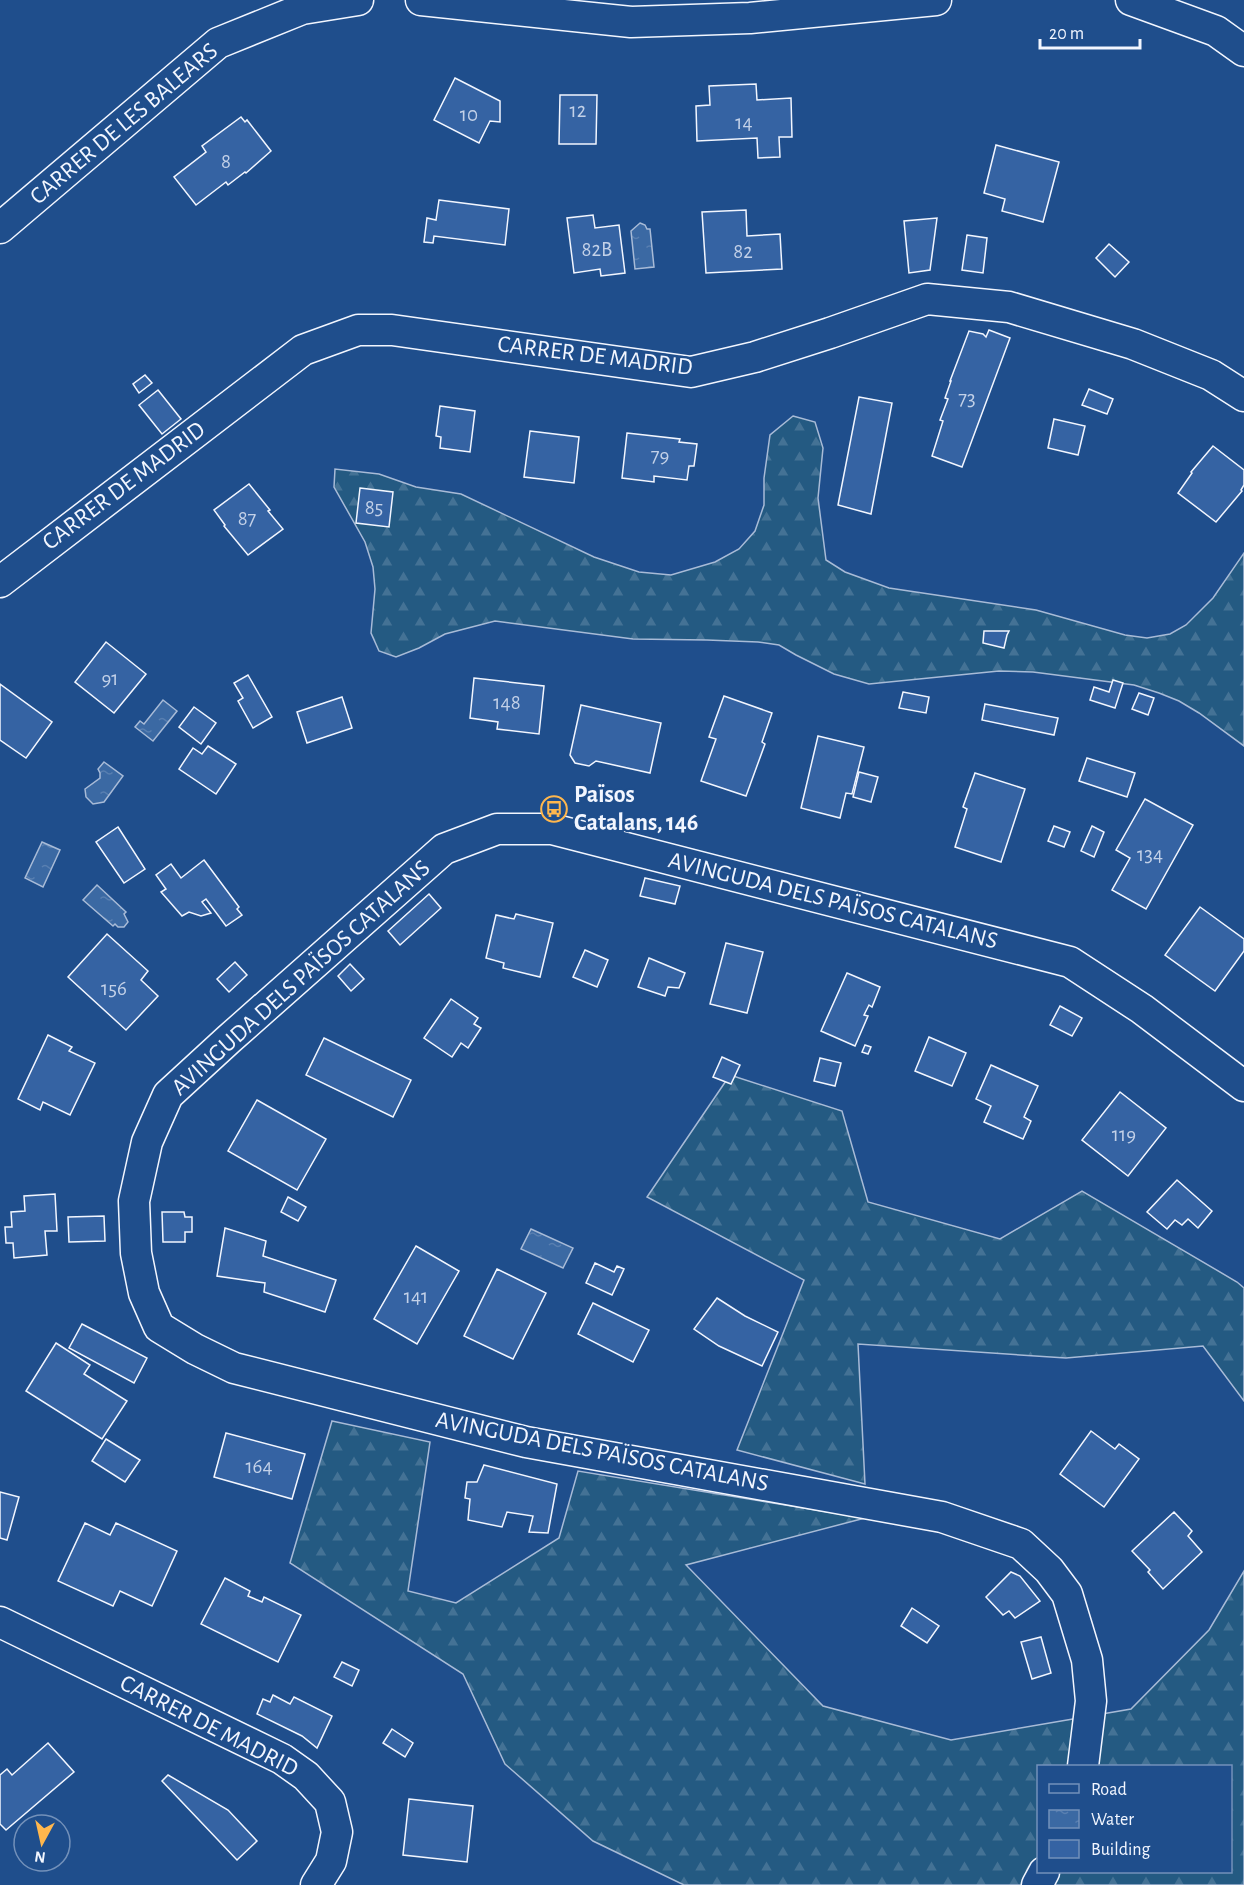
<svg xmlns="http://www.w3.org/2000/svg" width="1244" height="1885" viewBox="0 0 1244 1885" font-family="'Alegreya Sans',sans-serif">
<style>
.forest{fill:url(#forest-firs);stroke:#a8bbd7;stroke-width:1.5;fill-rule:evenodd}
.water{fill:url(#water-ripples);stroke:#a8bbd7;stroke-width:1.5}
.building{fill:#3563a3;stroke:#f2f6ff;stroke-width:1.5}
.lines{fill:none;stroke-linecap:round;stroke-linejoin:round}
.street-casing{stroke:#f2f6ff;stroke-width:33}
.street{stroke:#1f4e8c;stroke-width:30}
.labels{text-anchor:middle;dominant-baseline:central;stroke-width:4.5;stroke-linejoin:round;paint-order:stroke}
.number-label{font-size:21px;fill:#c3d1e8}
.street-label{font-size:24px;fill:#f2f6ff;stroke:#1f4e8c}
.poi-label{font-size:24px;font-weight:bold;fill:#f2f6ff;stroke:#1f4e8c;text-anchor:start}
</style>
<defs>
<pattern id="forest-firs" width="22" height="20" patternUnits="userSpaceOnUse" patternTransform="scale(1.5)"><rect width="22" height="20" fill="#245a82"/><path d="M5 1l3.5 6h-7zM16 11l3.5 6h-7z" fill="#447295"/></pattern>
<pattern id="water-ripples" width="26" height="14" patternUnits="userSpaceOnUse" patternTransform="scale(1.5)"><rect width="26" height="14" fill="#3b69a3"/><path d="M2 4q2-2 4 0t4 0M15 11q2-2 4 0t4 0" fill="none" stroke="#587fb1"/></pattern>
</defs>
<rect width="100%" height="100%" fill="#1f4e8c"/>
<g class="forest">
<path d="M793 416 815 422 823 448 818 498 826 560 845 572 889 588 1036 610 1125 635 1147 638 1170 634 1186 625 1213 598 1244 553V746L1199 713 1179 701 1159 693 1134 685 1033 672 999 671 869 684 834 674 796 655 779 645 758 642 707 640 633 639 495 621 445 634 419 648 396 657 379 651 371 633 375 589 373 567 365 542 334 487 335 469 379 474 416 487 461 494 594 557 639 572 671 575 715 562 739 549 755 531 764 505V478L770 435Z"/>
<path d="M730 1075 842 1111 868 1202 1000 1239 1082 1191 1237 1282 1244 1288V1401L1203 1346 1066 1358 858 1344 865 1484 737 1450 804 1280 647 1197Z"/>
<path d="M332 1421 430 1442 408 1591 456 1603 559 1538 578 1471 865 1518 686 1565 823 1706 951 1740 1131 1709 1209 1630 1244 1571V1885H684L593 1841 505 1764 463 1674 290 1563ZM1038 1766H1230V1872H1038Z"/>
</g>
<g class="water">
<path d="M640 223 645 225 647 229H650L654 267 635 269 631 231Z"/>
<path d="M163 700 177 711 153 741 135 727 140 721 144 724Z"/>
<path d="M104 762 123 776 104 802 93 804 86 797 85 789 100 778V773L98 769Z"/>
<path d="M42 842 60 850 43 887 25 878Z"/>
<path d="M97 885 126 912 124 914 128 922 124 927H118L115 924 113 926 83 900Z"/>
<path d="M531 1229 573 1248 563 1268 521 1249Z"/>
</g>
<g class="building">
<path d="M455 78 500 101V122L490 121 479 143 434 120Z"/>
<path d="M756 84 757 100 791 98 792 137H779L780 157 758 158 757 138 697 141 696 106 710 105 709 86Z"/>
<path d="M560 95H597L596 144H559Z"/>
<path d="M241 117 245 122 247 120 271 151 246 173 245 172 228 185 226 182 196 205 174 177 206 152 202 146Z"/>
<path d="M996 145 1059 162 1043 222 1002 211 1005 199 984 193Z"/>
<path d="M439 200 509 209 505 245 434 236 433 243 424 242 427 218 436 220Z"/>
<path d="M746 210 747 236 780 234 782 269 706 273 702 212Z"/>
<path d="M593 215 595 228 619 225 625 273 601 276 600 269 574 273 567 218Z"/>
<path d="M937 218 930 270 909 273 904 221Z"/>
<path d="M967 235 987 238 983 273 962 270Z"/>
<path d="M1109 244 1129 262 1115 277 1096 258Z"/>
<path d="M989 330 1010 338 962 467 932 456 943 421 940 420 948 399 945 398 951 381H950L969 331 983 334 986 337Z"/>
<path d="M145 375 152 383 139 393 133 384Z"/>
<path d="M1089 389 1113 399 1107 414 1082 405Z"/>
<path d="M158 390 181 419 162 434 139 405Z"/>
<path d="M859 397 892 403 871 514 838 505Z"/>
<path d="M440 406 475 411 470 452 440 448 441 437 436 436Z"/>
<path d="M1054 419 1085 426 1078 455 1048 448Z"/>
<path d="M530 431 579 437 574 483 524 477Z"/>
<path d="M627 433 680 439 679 442 697 444 694 466H689L687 480 654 476V482L622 478Z"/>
<path d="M1213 446 1244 470V485L1241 490 1242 491 1216 522 1178 493 1192 473 1191 472Z"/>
<path d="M249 484 270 510 268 511 283 529 248 555 224 526 225 525 214 510Z"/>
<path d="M360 488 393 492 389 527 356 523Z"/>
<path d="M984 631H1009L1007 635 1004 648 983 643Z"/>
<path d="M106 642 146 674 114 713 75 682Z"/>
<path d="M248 675 272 717 253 728 238 701 243 698 234 683Z"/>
<path d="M474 678 544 686 539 734 497 729 498 722 470 718Z"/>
<path d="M1113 680 1123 683 1115 708 1090 700 1094 687 1109 692Z"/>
<path d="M0 684 52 722 26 758 0 740Z"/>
<path d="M903 692 929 697 926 713 899 708Z"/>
<path d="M1139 693 1154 698 1148 715 1132 709Z"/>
<path d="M724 696 772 713 762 742 765 744 746 796 701 781 716 739 709 737Z"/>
<path d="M342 697 352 728 307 743 297 712Z"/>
<path d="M985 704 1058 718 1054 735 982 720Z"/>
<path d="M581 705 661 723 650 773 596 761 589 766 575 763 570 755Z"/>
<path d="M194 707 216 723 201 744 179 727Z"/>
<path d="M818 736 864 747 852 794 846 793 840 818 801 808Z"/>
<path d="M208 746 236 764 216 794 179 769 193 748 202 754Z"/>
<path d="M1087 758 1135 773 1127 797 1079 781Z"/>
<path d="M859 772 878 777 871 802 853 797Z"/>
<path d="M975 773 1025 789 1001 862 955 847 967 809 963 807Z"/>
<path d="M1145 799 1193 825 1146 909 1112 890 1130 858 1116 850Z"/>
<path d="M1054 826 1070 832 1064 847 1048 841Z"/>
<path d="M1092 826 1104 832 1094 857 1081 851Z"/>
<path d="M118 827 145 869 124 883 96 842Z"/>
<path d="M204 860 239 907 237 909 242 915 226 926 206 899 202 902 211 913 201 916 189 912 182 916 161 892 166 889 156 875 171 864 181 878Z"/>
<path d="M645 878 680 886 675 904 640 896Z"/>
<path d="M429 894 441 908 400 945 388 931Z"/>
<path d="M1200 907 1244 939V951L1215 991 1165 955Z"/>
<path d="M516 914 553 923 540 977 503 968 504 963 486 958 496 915 514 919Z"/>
<path d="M107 934 148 971 141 980 158 996 126 1030 68 977Z"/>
<path d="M726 943 763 952 747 1013 710 1004Z"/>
<path d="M585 950 608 960 597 987 573 977Z"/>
<path d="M649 958 685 973 679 988 668 987 665 996 638 987Z"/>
<path d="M235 962 247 975 229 992 217 979Z"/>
<path d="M350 964 364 979 351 991 338 976Z"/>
<path d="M847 973 880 987 872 1007 869 1005 864 1015 868 1016 855 1046 821 1031Z"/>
<path d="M451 999 478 1018 474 1024 481 1028 468 1048 461 1043 452 1057 424 1038Z"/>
<path d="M1060 1006 1082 1018 1072 1036 1050 1025Z"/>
<path d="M48 1035 72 1047 69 1051 95 1063 70 1115 43 1102 40 1110 18 1099Z"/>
<path d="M929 1037 966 1053 952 1086 915 1071Z"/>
<path d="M324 1038 411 1080 393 1117 306 1075Z"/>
<path d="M865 1045 871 1047 868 1054 862 1052Z"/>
<path d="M722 1057 740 1065 731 1084 713 1077Z"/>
<path d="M820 1058 841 1063 835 1086 814 1081Z"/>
<path d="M991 1065 1038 1086 1024 1117 1031 1121 1023 1139 984 1122 991 1106 976 1099Z"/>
<path d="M1120 1092 1166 1128 1128 1176 1082 1140Z"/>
<path d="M257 1100 326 1139 297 1190 228 1151Z"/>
<path d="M1177 1180 1212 1211 1198 1228 1188 1219 1182 1225 1175 1220 1167 1229 1147 1212Z"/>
<path d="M55 1194 57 1231H45L47 1255 14 1258 13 1243H6L5 1227H12L11 1212 25 1211 24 1196Z"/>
<path d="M288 1197 306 1207 298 1221 281 1212Z"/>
<path d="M162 1212H184L185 1217H192V1232H185V1242H163Z"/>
<path d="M104 1216 105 1241 69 1242 68 1217Z"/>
<path d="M225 1228 266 1241 263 1256 336 1280 325 1312 264 1292 265 1283 217 1276Z"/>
<path d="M416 1246 459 1271 417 1344 374 1319Z"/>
<path d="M595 1263 614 1272 617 1266 624 1269 612 1295 586 1283Z"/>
<path d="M497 1269 546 1293 513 1359 464 1336Z"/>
<path d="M717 1298 745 1316 778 1332 762 1366 719 1346 694 1329Z"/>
<path d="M593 1303 649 1330 633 1362 578 1334Z"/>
<path d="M82 1324 147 1358 134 1383 69 1348Z"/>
<path d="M56 1343 90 1365 84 1374 127 1401 102 1439 26 1391Z"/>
<path d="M1091 1431 1115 1449 1119 1444 1139 1459 1104 1507 1060 1474Z"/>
<path d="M226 1433 305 1454 292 1499 214 1477Z"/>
<path d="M106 1439 140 1460 125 1482 92 1461Z"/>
<path d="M484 1465 557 1484 548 1533 529 1532 533 1516 507 1512 502 1527 468 1520 470 1499 465 1498 467 1482H477Z"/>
<path d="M0 1492 19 1497 7 1540 0 1538Z"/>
<path d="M1174 1512 1192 1531 1188 1536 1202 1552 1163 1589 1148 1572 1150 1570 1132 1551Z"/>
<path d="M85 1523 110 1535 116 1523 177 1551 152 1606 120 1591 113 1606 58 1581Z"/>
<path d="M1011 1572 1020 1576 1040 1601 1015 1618 1009 1611 1003 1615 986 1597Z"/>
<path d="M225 1578 250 1591 248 1596 262 1602 264 1597 301 1615 278 1662 201 1624Z"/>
<path d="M912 1608 939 1626 927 1643 901 1626Z"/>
<path d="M1041 1637 1051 1673 1032 1679 1021 1642Z"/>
<path d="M342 1662 359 1670 352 1686 334 1677Z"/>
<path d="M273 1695 290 1704 294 1697 332 1716 317 1748 302 1736 257 1714 263 1699 270 1702Z"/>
<path d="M392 1729 413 1743 405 1757 383 1743Z"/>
<path d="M48 1743 74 1772 6 1830 0 1824V1775L7 1769 12 1775Z"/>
<path d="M168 1775 228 1810 257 1841 237 1860 162 1781Z"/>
<path d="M409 1799 473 1806 467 1862 403 1855Z"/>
</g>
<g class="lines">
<g class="street-casing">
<g id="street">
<path d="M421 0 631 22 750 18 936 0"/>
<path d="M1131 0 1216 31 1244 51"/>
<path d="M0 228 218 43 302 9 358 0"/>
<path d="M0 582 303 350 358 330H392L691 372 755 357 830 333 927 299 1009 307 1133 344 1211 375 1244 396"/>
<path d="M0 1622 282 1759 306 1776 330 1802 337 1832 331 1861 316 1885"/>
<path d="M1083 1766 1091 1701 1087 1660 1067 1594 1049 1570 1021 1544 942 1517 526 1442 234 1368 195 1349 159 1327 144 1293 136 1253 134 1201 147 1142 168 1095 229 1039 444 849 497 829H552L1070 962 1142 1009 1244 1086"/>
<path d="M1037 1885 1044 1872"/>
</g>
</g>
<use href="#street" class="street"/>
</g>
<defs>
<g id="bus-ring" transform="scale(1.35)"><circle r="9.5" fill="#1f4e8c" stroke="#ffb74d" stroke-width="1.5"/><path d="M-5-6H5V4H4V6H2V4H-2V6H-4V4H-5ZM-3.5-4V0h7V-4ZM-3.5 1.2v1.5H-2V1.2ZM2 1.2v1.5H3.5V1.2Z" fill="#ffb74d"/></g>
</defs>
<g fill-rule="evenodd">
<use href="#bus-ring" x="554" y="809"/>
</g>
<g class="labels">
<g class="number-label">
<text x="578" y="110">12</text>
<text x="469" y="114">10</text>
<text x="744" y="122">14</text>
<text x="226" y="161">8</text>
<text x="597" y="249">82B</text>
<text x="743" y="251">82</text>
<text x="967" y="398">73</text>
<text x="660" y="455">79</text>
<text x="374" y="507">85</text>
<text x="247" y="518">87</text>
<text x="110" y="678">91</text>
<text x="507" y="702">148</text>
<text x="1150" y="854">134</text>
<text x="114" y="988">156</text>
<text x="1124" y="1134">119</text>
<text x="416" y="1296">141</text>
<text x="259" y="1466">164</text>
</g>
<g class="street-label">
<text transform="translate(124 124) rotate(-40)">CARRER DE LES BALEARS</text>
<text transform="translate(595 356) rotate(7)">CARRER DE MADRID</text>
<text transform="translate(124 486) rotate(-37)">CARRER DE MADRID</text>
<text transform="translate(833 901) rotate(14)">AVINGUDA DELS PAÏSOS CATALANS</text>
<text transform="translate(301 978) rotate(-42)">AVINGUDA DELS PAÏSOS CATALANS</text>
<text transform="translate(602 1452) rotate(11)">AVINGUDA DELS PAÏSOS CATALANS</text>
<text transform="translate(209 1726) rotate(27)">CARRER DE MADRID</text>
</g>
<g class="poi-label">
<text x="574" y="795">Països<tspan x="574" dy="28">Catalans, 146</tspan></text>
</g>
</g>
<rect x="1037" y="1765" width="195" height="108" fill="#1f4e8c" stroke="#7391ba" stroke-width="1.5"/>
<rect x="1049" y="1784" width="30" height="9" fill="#1f4e8c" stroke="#7391ba" stroke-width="1.5"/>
<text x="1091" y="1795" font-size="18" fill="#f2f6ff">Road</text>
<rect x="1049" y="1810" width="30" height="18" fill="url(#water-ripples)" stroke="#7391ba" stroke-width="1.5"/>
<text x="1091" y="1825" font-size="18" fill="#f2f6ff">Water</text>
<rect x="1049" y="1840" width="30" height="18" fill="#3563a3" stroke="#7391ba" stroke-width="1.5"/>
<text x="1091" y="1855" font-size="18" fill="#f2f6ff">Building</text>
<g transform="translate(42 1843) rotate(188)"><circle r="28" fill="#1f4e8c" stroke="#7391ba" stroke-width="1.5"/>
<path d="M0-4.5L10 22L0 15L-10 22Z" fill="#ffb74d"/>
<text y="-9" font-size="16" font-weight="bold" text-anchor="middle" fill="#f2f6ff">N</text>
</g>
<path d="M1040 39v9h100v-9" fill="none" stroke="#f2f6ff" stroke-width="3"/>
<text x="1049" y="39" font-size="18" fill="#f2f6ff" stroke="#1f4e8c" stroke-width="4.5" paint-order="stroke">20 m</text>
</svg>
